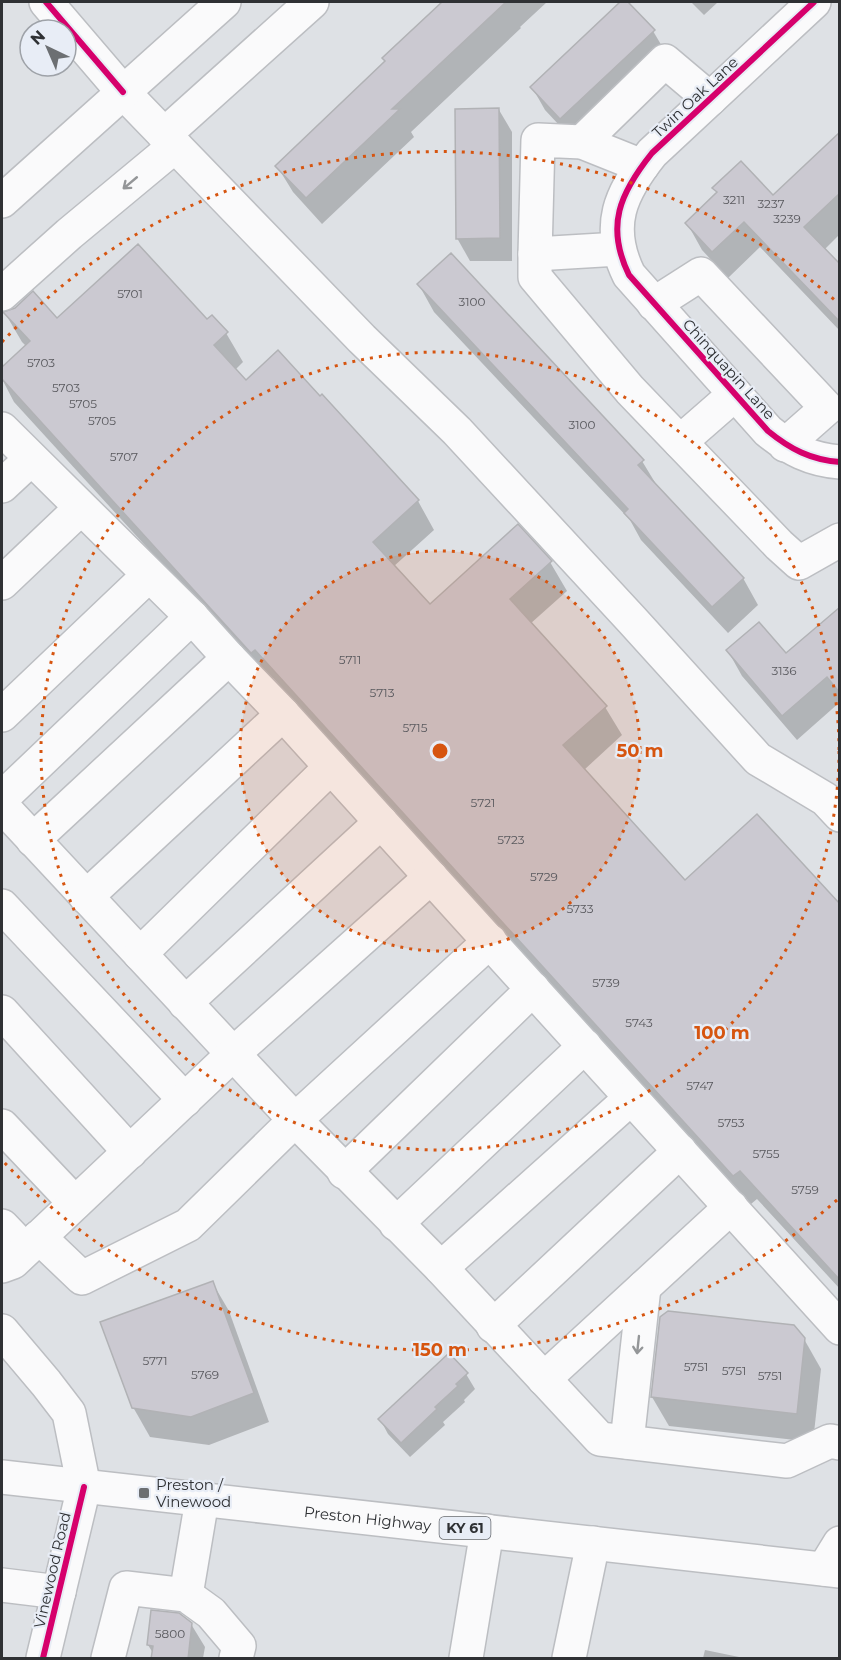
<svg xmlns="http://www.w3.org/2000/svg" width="841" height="1660" viewBox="0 0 841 1660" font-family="Montserrat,sans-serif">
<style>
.shadow{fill:#0003}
.building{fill:#cbc9d1;stroke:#b1b2b5;stroke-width:1.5}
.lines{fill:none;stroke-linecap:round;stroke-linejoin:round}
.minor-casing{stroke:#bcbec2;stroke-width:36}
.major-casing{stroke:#bcbec2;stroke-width:36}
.minor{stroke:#fafafb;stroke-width:33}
.major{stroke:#fafafb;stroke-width:33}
.cycleway-casing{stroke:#e8edf6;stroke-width:10}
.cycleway{stroke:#d6006c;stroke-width:6}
.oneway{stroke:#949698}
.ring{fill:none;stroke:#d65510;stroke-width:3;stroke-dasharray:3 6}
.poi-dot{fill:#6c6f72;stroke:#e8edf6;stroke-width:2}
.labels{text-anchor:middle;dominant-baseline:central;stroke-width:4.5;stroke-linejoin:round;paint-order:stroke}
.number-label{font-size:12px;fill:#58585d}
.shield{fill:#e8edf6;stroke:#66696e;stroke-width:1.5}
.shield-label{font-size:14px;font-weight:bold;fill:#2f3134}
.street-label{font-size:15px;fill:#2f3134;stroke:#e8edf6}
.poi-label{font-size:15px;fill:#2f3134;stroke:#e8edf6;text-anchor:start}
.centre{fill:#d65510;stroke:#e8edf6;stroke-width:3}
.ring-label{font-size:18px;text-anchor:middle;font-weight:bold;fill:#d65510;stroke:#e8edf6;stroke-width:4.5;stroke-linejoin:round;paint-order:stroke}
</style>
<rect width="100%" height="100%" fill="#dee1e5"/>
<g class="shadow">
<path d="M444 2H547L520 27 521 28 411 132 414 137 322 224 293 192 277 166 386 62 384 59Z"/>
<path d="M622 2H626L653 31 666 53 574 141 545 110 532 87Z"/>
<path d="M691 2H718L704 15Z"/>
<path d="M499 110 512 132V261H470L457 238Z"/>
<path d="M840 134V234L824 250 840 266V331L760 247 728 278 702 250 687 223 717 193 714 188 773 197Z"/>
<path d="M419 285 642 461 659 489 743 578 758 605 728 633 641 540 630 520 434 312Z"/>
<path d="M5 313 57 320 207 321 226 333 243 362 235 370 246 382 418 501 434 530 393 567 430 607 550 562 567 591 530 624 605 707 622 735 584 770 685 882 840 906V1289L757 1199 751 1204 273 678 269 681 14 402 2 379V369L26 346 22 342Z"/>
<path d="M840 609V702L797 740 742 676 728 651 786 655Z"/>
<path d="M212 1282 229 1311 269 1422 209 1445 150 1437 133 1407Z"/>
<path d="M804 1339 821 1369 813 1442 669 1426 652 1397Z"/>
<path d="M466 1374 475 1389 464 1400 465 1402 443 1422 445 1425 410 1457 388 1434 380 1419Z"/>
<path d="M191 1624 205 1647 203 1658H153V1653L148 1645Z"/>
<path d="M705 1650 744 1658H703Z"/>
</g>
<g class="building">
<path d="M442 2H506L392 109H400L306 198 275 166 385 61 382 58Z"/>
<path d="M620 2H628L655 30 560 119 530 87Z"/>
<path d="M499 108 500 238 456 239 455 109Z"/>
<path d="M840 132V193L804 227 840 264V322L744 222 712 252 685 223 717 192 712 188 741 161 773 195Z"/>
<path d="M138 244 207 319 212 315 228 332 214 345 246 380 278 350 320 396 322 394 419 500 373 542 430 604 518 524 552 561 510 599 607 706 563 745 685 880 757 814 840 904V1280L740 1171 733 1176 255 650 251 653 2 379V367L30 341 3 312 15 308 33 291 57 318Z"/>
<path d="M451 253 644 460 638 465 744 578 712 607 624 513 628 509 417 284Z"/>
<path d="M840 607V693L827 677 782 716 726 650 759 622 786 653Z"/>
<path d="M213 1281 254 1393 191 1417 132 1408 100 1322Z"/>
<path d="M668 1311 794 1325 805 1338 797 1414 651 1397 660 1317Z"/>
<path d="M449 1353 468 1373 456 1384 458 1386 435 1407 437 1409 401 1443 378 1419Z"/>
<path d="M151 1610 179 1613 192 1623 188 1659H151L153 1646 147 1645Z"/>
</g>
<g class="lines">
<g class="minor-casing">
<g id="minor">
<path d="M46 2 123 92 362 339 457 431 632 620 758 759 825 799 840 815"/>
<path d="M814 2 652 153C620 193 605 226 629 275L768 431C790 449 811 460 840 462"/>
<path d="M164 135 312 2"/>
<path d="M582 142 665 61 710 99"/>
<path d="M619 249 535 254 538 140 582 142 642 166"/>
<path d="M535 254V277L630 390 779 545 799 563 840 540"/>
<path d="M2 294 69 234 175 146"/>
<path d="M654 304 701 274 827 408 785 445"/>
<path d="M2 429 192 617 229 658 283 714 840 1328"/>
<path d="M680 442 735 394"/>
<path d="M2 486 31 459"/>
<path d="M2 583 81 508"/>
<path d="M2 715 149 575"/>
<path d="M2 798 192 617"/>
<path d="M2 806 295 1120 441 1268 600 1439 787 1461 830 1441 840 1443"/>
<path d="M33 840 229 658"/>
<path d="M86 897 283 714"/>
<path d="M2 906 185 1100"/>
<path d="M140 954 331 767"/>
<path d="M185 1003 381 822"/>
<path d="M2 1012 130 1152"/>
<path d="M2 1126 75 1203"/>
<path d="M344 1172 533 989"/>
<path d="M396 1224 585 1046"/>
<path d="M2 1226 25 1250"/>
<path d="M39 1237 82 1278 188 1225 295 1120 490 941"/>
<path d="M2 1266 13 1262 233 1054 431 877"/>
<path d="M441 1268 631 1098"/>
<path d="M493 1326 680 1151"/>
<path d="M2 1331 46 1383 69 1413 84 1487 43 1658"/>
<path d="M544 1379 731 1207"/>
<path d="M627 1442 644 1287"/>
<path d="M824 1569 840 1543"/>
<path d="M2 1585 59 1592"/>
<path d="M186 1595 202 1500"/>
<path d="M108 1658 126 1588 186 1595 211 1613 239 1646 236 1658"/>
<path d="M466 1658 487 1531"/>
<path d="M569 1658 593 1543"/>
</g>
</g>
<g class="major-casing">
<g id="major">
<path d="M2 201 224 2"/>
<path id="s1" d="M2 1477 840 1571"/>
</g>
</g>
<use href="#minor" class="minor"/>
<use href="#major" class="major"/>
<g class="cycleway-casing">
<g id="cycleway">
<path d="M46 2 123 92"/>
<path d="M814 2 652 153C620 193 605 226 629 275L768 431C790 449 811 460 840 462"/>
<path d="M43 1658 84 1487"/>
</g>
</g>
<use href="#cycleway" class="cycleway"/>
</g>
<defs><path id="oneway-shaft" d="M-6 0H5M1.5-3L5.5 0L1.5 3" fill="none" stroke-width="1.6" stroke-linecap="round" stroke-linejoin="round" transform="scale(1.5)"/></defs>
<g class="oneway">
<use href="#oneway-shaft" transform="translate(130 183) rotate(140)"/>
<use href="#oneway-shaft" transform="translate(638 1345) rotate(96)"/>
</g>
<circle cx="440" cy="751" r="200" fill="#d65510" fill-opacity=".12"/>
<g class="ring">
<circle cx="440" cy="751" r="200"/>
<circle cx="440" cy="751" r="399"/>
<path d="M837 1200A599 599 0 0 1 2 1160M2 342A599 599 0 0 1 837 302"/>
</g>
<rect class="poi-dot" x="138" y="1487" width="12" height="12" rx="3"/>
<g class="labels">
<g class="number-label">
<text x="734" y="199">3211</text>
<text x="771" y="203">3237</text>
<text x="787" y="218">3239</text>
<text x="130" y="293">5701</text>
<text x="472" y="301">3100</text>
<text x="41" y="362">5703</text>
<text x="66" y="387">5703</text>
<text x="83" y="403">5705</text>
<text x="102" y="420">5705</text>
<text x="582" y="424">3100</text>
<text x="124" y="456">5707</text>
<text x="350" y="659">5711</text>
<text x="784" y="670">3136</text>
<text x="382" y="692">5713</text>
<text x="415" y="727">5715</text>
<text x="483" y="802">5721</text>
<text x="511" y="839">5723</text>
<text x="544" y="876">5729</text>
<text x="580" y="908">5733</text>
<text x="606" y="982">5739</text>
<text x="639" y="1022">5743</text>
<text x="700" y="1085">5747</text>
<text x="731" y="1122">5753</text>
<text x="766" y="1153">5755</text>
<text x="805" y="1189">5759</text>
<text x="155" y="1360">5771</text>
<text x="696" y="1366">5751</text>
<text x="734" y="1370">5751</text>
<text x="205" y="1374">5769</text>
<text x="770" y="1375">5751</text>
<text x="170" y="1633">5800</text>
</g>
<rect class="shield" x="439.5" y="1517" width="51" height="22" rx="4.5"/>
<g class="shield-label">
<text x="465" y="1528">KY 61</text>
</g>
<g class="street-label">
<text transform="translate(695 97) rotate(-43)">Twin Oak Lane</text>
<text transform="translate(729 369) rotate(48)">Chinquapin Lane</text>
<text stroke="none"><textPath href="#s1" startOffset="368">Preston Highway</textPath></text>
<text transform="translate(52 1570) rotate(-77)">Vinewood Road</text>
</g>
<g class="poi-label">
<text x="156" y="1484">Preston /<tspan x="156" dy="17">Vinewood</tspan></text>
</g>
</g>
<circle cx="440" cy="751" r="9" class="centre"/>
<g class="ring-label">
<text x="640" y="757">50 m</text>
<text x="722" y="1039">100 m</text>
<text x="440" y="1356">150 m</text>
</g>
<rect width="841" height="1660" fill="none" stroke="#2f3134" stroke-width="6"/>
<g transform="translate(48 48) rotate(316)"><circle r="28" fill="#e8edf6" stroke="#9ea2a8" stroke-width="1.5"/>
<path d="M0-4.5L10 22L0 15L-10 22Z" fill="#6c6f72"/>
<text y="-9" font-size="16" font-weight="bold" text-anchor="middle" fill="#2f3134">N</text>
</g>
</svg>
